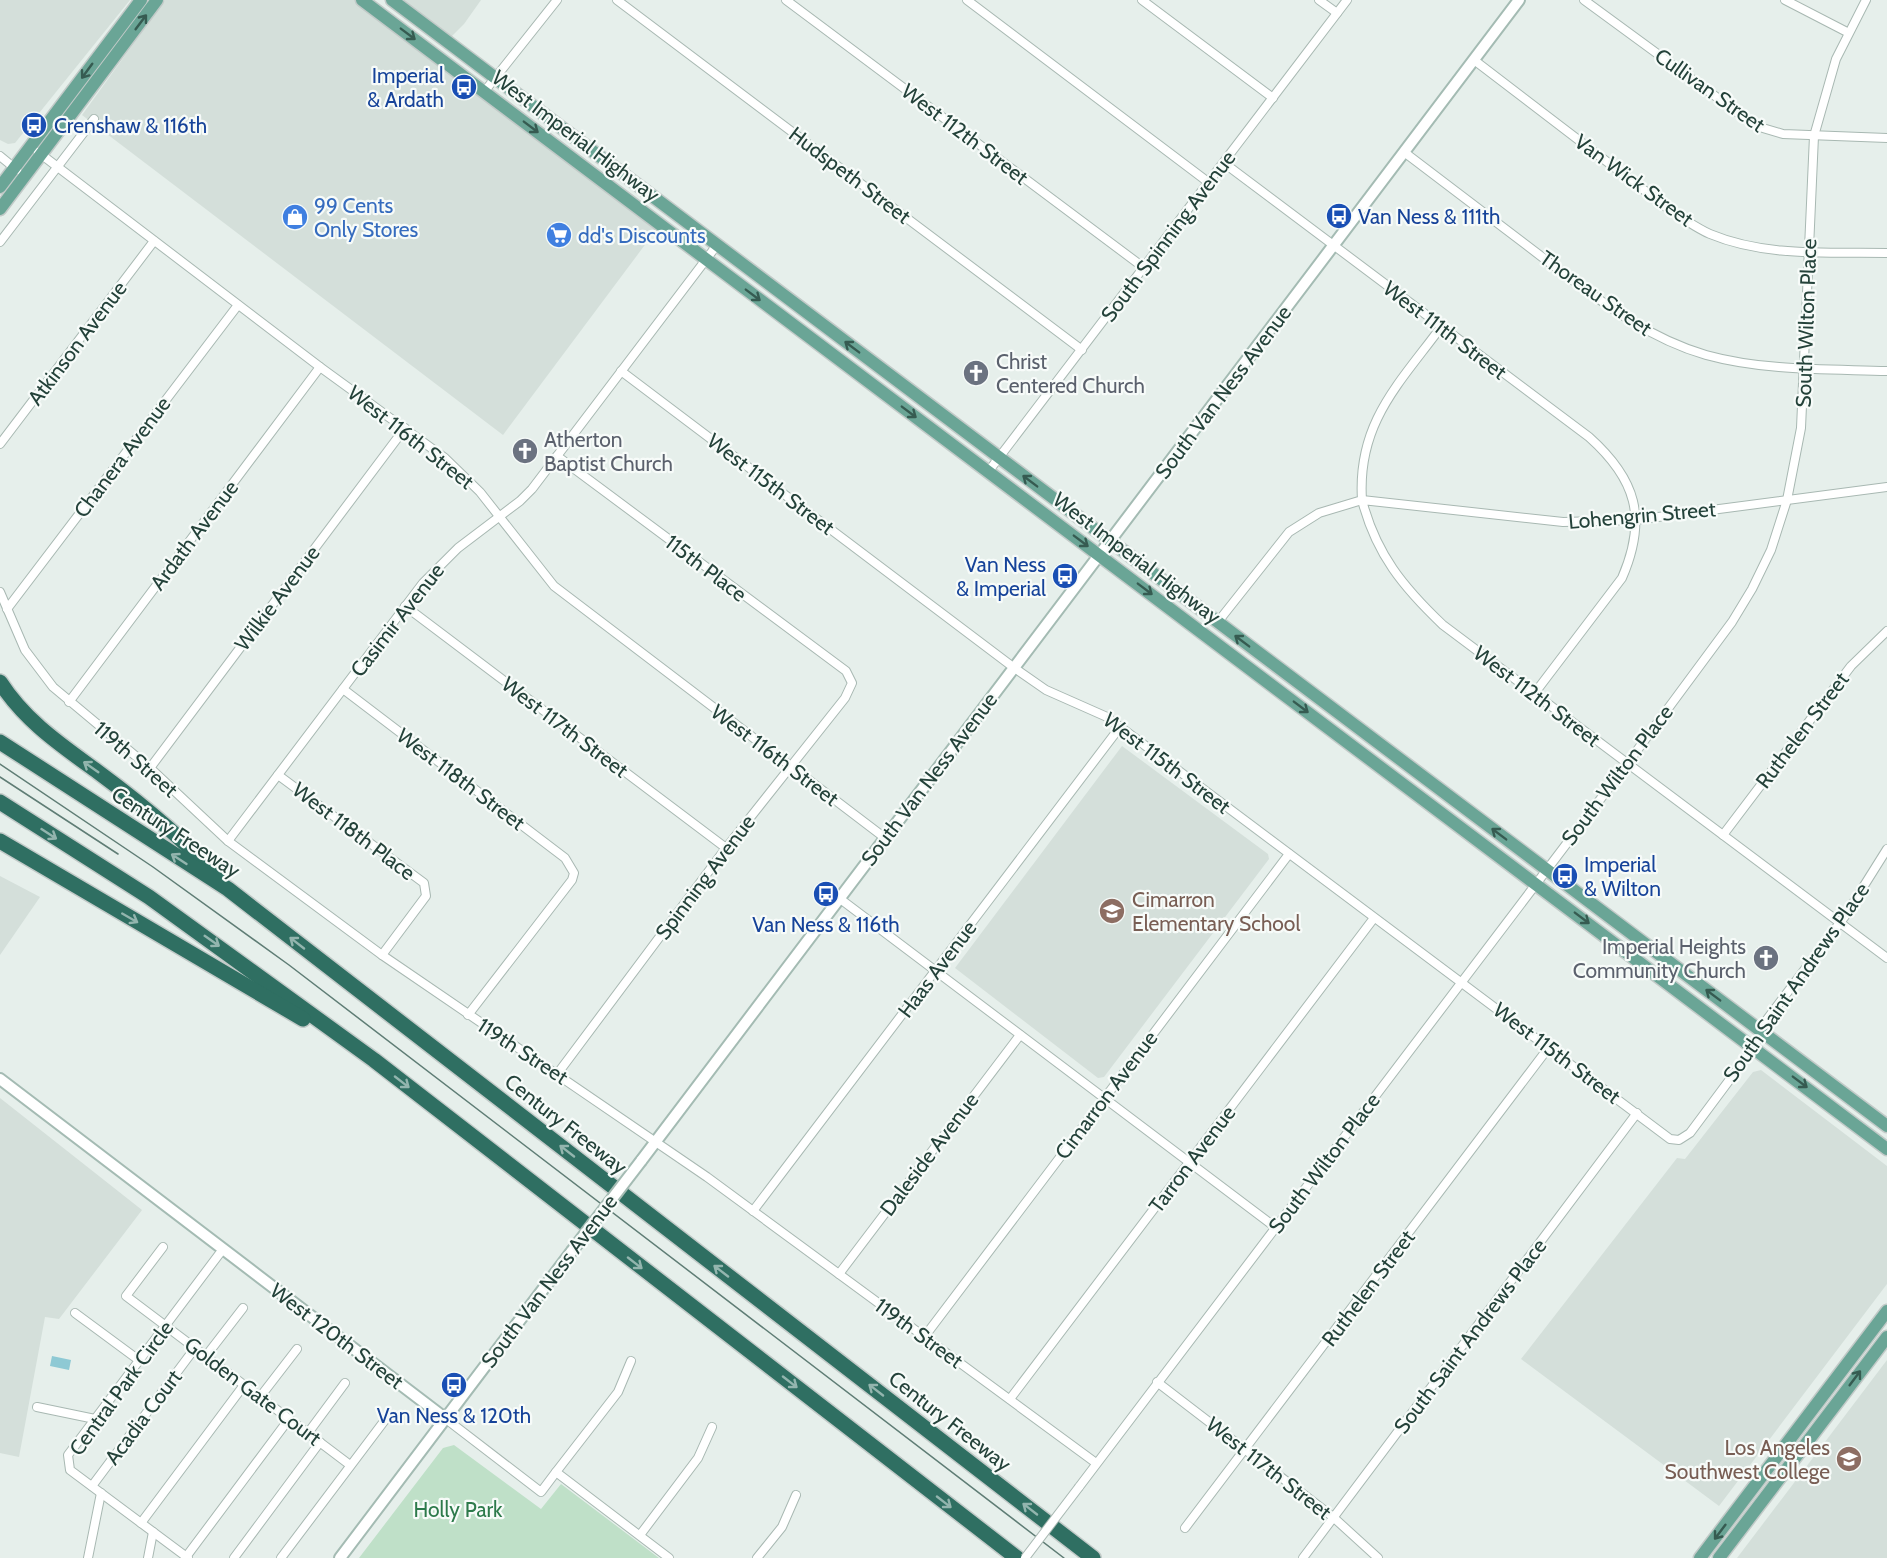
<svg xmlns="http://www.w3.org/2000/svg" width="1887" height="1558" viewBox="0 0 1887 1558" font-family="Cabin,sans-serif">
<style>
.built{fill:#d4dfda}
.green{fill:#bfe0c8}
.water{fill:#8ec9d4}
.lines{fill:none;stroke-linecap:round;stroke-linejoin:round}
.street-casing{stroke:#a8b8b2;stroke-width:10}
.secondary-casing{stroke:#a4bbb3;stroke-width:14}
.primary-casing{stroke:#c2cac8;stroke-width:15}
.highway-casing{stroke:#c2cac8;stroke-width:18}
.street{stroke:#fff;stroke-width:8}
.secondary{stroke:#fff;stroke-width:10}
.primary{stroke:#6aa596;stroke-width:12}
.highway{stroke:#2f6f62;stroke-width:15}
.tram{stroke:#5f7d75;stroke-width:1.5}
.street-bridge-casing{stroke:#a8b8b2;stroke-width:10;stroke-linecap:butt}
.secondary-bridge-casing{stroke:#a4bbb3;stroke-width:14;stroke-linecap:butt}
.street-bridge{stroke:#fff;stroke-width:8}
.secondary-bridge{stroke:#fff;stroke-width:10}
.oneway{stroke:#365b51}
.oneway2{stroke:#93b5ae}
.labels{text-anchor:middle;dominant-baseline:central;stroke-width:4.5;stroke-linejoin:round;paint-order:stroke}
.transit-label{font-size:21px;fill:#164399;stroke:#f7fbf9;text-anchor:start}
.street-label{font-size:21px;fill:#24423a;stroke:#f7fbf9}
.shop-label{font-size:21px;fill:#366cbe;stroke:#f7fbf9;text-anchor:start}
.worship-label{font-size:21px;fill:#5b616d;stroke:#f7fbf9;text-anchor:start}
.education-label{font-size:21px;fill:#785e54;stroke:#f7fbf9;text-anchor:start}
.park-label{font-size:21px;fill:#2d7a4b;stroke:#f7fbf9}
</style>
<rect width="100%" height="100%" fill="#e6efeb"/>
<g class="built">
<path d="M0 0H130L15 143 8 144 0 140Z"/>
<path d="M165 0H357L659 226 503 435 82 115Z"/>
<path d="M398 0H481L464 24 450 38Z"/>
<path d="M1122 746 1268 854 1269 859 1104 1077 1098 1078 955 968Z"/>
<path d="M0 876 40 897 0 955Z"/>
<path d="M1761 1070 1887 1166V1284L1719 1506 1521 1359 1677 1158 1685 1159 1753 1072Z"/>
<path d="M0 1098 142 1210 59 1319 45 1317 19 1457 0 1453Z"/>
<path d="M1887 1360V1558H1737Z"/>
</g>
<path class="green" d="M454 1445 541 1509 561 1484 659 1558H359L443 1448Z"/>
<path class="water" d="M52 1356 71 1360 69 1370 50 1366Z"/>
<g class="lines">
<g class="street-casing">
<g id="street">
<path d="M617 0 1082 350"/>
<path d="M786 0 1143 267"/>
<path d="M967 0 1208 182"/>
<path d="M1142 0 1273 98"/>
<path d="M1319 0 1337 13"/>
<path d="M1584 0 1756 126 1783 134 1887 138"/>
<path d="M1785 0 1847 32"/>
<path d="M1474 60 1674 213C1686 220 1698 229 1710 234 1765 257 1828 252 1887 253"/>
<path d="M484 92 557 0"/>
<path d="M38 152 320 367 445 458 480 492 554 586 885 838"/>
<path d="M1404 152C1450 187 1496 222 1542 257 1593 295 1643 337 1706 355 1764 371 1827 369 1887 371"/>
<path d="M0 156 17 170"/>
<path d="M1224 163 1589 437C1636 479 1648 518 1622 578L1534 694"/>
<path d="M0 242 94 119"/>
<path d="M621 371 1013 667 1046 690 1107 717 1670 1139 1679 1140 1690 1133 1754 1047 1765 1022 1845 916 1887 849"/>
<path d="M0 444 154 241"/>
<path d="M557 456 846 671 852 683 845 698 726 848 558 1073"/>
<path d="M988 472 1347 0"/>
<path d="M1887 487 1635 520 1563 522 1362 500C1376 554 1403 587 1443 625L1887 958"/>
<path d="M0 592 25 650 53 687 150 768 228 841 382 955 707 1177 1096 1463"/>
<path d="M405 606 726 848"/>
<path d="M7 609 238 305"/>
<path d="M1217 623 1289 532 1319 513 1362 500C1357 423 1399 384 1441 327"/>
<path d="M343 689 565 858 574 873 572 880 468 1015"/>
<path d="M69 702 320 367"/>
<path d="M150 768 405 428"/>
<path d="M278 775 424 883 426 896 382 955"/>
<path d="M1723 835 1851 666 1887 631"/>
<path d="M228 841 423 583 458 548 520 501 532 489 717 245"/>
<path d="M839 898 1275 1227"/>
<path d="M753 1211 1120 727"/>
<path d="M163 1247 126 1296 350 1465"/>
<path d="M839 1274 1020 1035"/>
<path d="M75 1313 140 1361"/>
<path d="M925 1336 1289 854"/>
<path d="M206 1356 243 1308"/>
<path d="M1157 1382 1333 1517 1378 1558"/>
<path d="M260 1397 297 1349"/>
<path d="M1010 1399 1374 918"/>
<path d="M37 1407 95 1419"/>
<path d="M446 1419 541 1492 556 1472 669 1558"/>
<path d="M308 1433 345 1383"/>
<path d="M556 1472 618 1392 631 1361"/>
<path d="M92 1486 195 1348"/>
<path d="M1079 1487 1627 764 1732 622 1752 589 1771 550 1787 500 1801 428 1814 136 1836 59 1866 0"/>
<path d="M141 1523 244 1385"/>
<path d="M1185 1528 1549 1047"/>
<path d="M640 1535 698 1458 712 1427"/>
<path d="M186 1557 289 1419"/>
<path d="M88 1558 101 1493"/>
<path d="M148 1558 153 1532"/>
<path d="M188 1558 70 1470 68 1455 223 1249"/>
<path d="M234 1558 320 1442"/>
<path d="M281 1558 388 1416"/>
<path d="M757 1558 782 1527 796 1495"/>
<path d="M1303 1558 1637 1113"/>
</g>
</g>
<g class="secondary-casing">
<g id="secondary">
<path d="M0 1079 446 1419"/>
<path d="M641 1161 1519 0"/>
<path d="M340 1558 572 1251"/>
</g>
</g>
<g class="primary-casing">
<g id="primary">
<path d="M362 0 1887 1149"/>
<path d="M392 0 1887 1126"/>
<path d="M0 187 141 0"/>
<path d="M0 209 157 0"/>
<path d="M1700 1558 1887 1311"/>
<path d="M1719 1558 1887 1337"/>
</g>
</g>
<g class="highway-casing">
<g id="highway">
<path d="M0 682C25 721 61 745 98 772 140 803 184 838 218 878"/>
<path d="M0 742 228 889 1093 1558"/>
<path d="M0 802 149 897 374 1060 1017 1558"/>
<path d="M0 841 303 1019"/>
</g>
</g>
<use href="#street" class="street"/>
<use href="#secondary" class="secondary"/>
<use href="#primary" class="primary"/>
<use href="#highway" class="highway"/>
<g class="tram">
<path d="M0 764 153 867 289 965 1064 1558"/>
<path d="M0 777 118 854"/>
</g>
<g class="street-bridge-casing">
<path id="street-bridge" d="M1025 1558 1079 1487"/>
</g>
<g class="secondary-bridge-casing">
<path id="secondary-bridge" d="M572 1251 641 1161"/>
</g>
<use href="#street-bridge" class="street-bridge"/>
<use href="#secondary-bridge" class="secondary-bridge"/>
</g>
<defs><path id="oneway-shaft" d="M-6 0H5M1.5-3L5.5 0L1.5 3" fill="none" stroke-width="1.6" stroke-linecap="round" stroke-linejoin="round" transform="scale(1.5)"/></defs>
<g class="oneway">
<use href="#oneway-shaft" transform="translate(141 22) rotate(-53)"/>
<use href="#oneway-shaft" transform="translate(408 34) rotate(37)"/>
<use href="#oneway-shaft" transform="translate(87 71) rotate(126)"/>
<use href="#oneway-shaft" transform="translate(531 127) rotate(37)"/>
<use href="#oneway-shaft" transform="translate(753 295) rotate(37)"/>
<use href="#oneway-shaft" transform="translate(852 347) rotate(-143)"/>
<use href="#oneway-shaft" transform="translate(909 412) rotate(37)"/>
<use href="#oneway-shaft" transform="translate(1030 481) rotate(-143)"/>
<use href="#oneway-shaft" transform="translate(1081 541) rotate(37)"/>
<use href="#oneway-shaft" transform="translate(1145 589) rotate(37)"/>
<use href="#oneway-shaft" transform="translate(1242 641) rotate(-143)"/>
<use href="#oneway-shaft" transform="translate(1301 707) rotate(37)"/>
<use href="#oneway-shaft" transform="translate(1499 834) rotate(-143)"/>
<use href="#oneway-shaft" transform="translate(1582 918) rotate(37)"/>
<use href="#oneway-shaft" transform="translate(1713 995) rotate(-143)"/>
<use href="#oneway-shaft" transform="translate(1800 1082) rotate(37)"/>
<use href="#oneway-shaft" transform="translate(1855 1378) rotate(-53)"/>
<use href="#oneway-shaft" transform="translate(1720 1532) rotate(127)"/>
</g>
<g class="oneway2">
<use href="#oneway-shaft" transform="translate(91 767) rotate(-145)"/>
<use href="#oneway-shaft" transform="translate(49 834) rotate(33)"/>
<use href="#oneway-shaft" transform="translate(179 859) rotate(-147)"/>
<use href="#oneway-shaft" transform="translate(130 918) rotate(30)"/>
<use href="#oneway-shaft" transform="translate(212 941) rotate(35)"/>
<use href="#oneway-shaft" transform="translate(297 943) rotate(-142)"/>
<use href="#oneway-shaft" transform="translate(402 1082) rotate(38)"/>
<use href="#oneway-shaft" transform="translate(567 1151) rotate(-142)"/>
<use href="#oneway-shaft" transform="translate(635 1263) rotate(38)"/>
<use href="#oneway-shaft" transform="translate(721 1271) rotate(-142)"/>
<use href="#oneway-shaft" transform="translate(790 1382) rotate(38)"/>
<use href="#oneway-shaft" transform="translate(876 1390) rotate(-142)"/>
<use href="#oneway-shaft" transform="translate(944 1502) rotate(38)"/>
<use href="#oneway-shaft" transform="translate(1030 1509) rotate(-142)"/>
</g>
<defs>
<g id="bus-disc" transform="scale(1.35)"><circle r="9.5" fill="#1a4fb4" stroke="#f7fbf9"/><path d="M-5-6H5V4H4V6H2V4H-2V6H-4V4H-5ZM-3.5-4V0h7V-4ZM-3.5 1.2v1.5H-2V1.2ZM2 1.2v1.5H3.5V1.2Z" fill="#fff"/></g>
<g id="shop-disc" transform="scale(1.35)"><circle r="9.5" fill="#3f7fe0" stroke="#f7fbf9"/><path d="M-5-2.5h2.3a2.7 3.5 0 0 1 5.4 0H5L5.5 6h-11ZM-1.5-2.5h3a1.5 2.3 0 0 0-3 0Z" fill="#fff"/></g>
<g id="supermarket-disc" transform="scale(1.35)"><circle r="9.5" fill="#3f7fe0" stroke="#f7fbf9"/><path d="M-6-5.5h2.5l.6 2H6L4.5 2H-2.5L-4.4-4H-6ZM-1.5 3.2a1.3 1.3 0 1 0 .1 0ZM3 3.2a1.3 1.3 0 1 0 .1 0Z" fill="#fff"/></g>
<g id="church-disc" transform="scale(1.35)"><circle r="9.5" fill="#6b7280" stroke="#f7fbf9"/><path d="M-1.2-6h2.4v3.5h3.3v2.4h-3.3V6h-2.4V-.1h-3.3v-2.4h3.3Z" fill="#fff"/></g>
<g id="school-disc" transform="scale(1.35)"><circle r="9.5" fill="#8d6e63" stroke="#f7fbf9"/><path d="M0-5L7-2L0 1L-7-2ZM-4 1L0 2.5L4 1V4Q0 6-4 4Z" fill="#fff"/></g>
<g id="university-disc" transform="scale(1.35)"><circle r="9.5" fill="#8d6e63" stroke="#f7fbf9"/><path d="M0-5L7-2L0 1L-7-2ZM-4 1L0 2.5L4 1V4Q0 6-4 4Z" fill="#fff"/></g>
</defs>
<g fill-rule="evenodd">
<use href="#bus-disc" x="464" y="87"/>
<use href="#bus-disc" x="34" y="125"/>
<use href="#bus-disc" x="1339" y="216"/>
<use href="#shop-disc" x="295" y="217"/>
<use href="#supermarket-disc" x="559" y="235"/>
<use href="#church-disc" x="976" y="373"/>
<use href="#church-disc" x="525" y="451"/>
<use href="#bus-disc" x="1065" y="576"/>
<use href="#bus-disc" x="1565" y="876"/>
<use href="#bus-disc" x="826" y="894"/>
<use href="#school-disc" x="1112" y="911"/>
<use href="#church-disc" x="1766" y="958"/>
<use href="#bus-disc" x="454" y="1385"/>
<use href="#university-disc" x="1849" y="1459"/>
</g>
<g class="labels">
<g class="transit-label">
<text x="444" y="75" text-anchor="end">Imperial<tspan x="444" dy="24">&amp; Ardath</tspan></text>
<text x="54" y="125">Crenshaw &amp; 116th</text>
<text x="1358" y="216">Van Ness &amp; 111th</text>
<text x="1046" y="564" text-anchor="end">Van Ness<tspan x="1046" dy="24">&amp; Imperial</tspan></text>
<text x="1584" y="864">Imperial<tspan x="1584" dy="24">&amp; Wilton</tspan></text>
<text x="826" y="924" text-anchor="middle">Van Ness &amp; 116th</text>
<text x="454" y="1415" text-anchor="middle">Van Ness &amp; 120th</text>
</g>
<g class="street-label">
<text transform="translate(1710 90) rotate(35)">Cullivan Street</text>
<text transform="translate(965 134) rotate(37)">West 112th Street</text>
<text transform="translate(576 136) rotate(37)">West Imperial Highway</text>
<text transform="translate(850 175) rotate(37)">Hudspeth Street</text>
<text transform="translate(1634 180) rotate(36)">Van Wick Street</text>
<text transform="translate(1168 236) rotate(-53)">South Spinning Avenue</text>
<text transform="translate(1596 293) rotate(35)">Thoreau Street</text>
<text transform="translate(1806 323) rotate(-88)">South Wilton Place</text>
<text transform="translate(1445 330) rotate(37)">West 111th Street</text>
<text transform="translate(77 343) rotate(-53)">Atkinson Avenue</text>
<text transform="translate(1223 392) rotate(-53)">South Van Ness Avenue</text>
<text transform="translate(411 437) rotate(38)">West 116th Street</text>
<text transform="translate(122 457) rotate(-53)">Chanera Avenue</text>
<text transform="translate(771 484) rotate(37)">West 115th Street</text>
<text transform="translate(1642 515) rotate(-5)">Lohengrin Street</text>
<text transform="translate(194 535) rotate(-53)">Ardath Avenue</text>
<text transform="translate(1137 558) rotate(37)">West Imperial Highway</text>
<text transform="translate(706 568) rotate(37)">115th Place</text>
<text transform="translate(277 598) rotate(-53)">Wilkie Avenue</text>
<text transform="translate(397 620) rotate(-52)">Casimir Avenue</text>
<text transform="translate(1537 696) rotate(37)">West 112th Street</text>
<text transform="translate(565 727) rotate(37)">West 117th Street</text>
<text transform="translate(1802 730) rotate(-53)">Ruthelen Street</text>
<text transform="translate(775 755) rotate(37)">West 116th Street</text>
<text transform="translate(136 759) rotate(41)">119th Street</text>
<text transform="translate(1167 763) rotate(37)">West 115th Street</text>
<text transform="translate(1617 775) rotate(-53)">South Wilton Place</text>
<text transform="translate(461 779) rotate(37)">West 118th Street</text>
<text transform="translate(929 779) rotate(-53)">South Van Ness Avenue</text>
<text transform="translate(354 831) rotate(37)">West 118th Place</text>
<text transform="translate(176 832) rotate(33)">Century Freeway</text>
<text transform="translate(705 877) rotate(-53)">Spinning Avenue</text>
<text transform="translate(937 969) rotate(-53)">Haas Avenue</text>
<text transform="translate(1796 982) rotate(-55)">South Saint Andrews Place</text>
<text transform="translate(523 1051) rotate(33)">119th Street</text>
<text transform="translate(1557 1053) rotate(37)">West 115th Street</text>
<text transform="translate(1106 1095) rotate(-53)">Cimarron Avenue</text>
<text transform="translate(566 1124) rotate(38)">Century Freeway</text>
<text transform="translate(929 1154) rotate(-53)">Daleside Avenue</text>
<text transform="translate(1192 1159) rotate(-53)">Tarron Avenue</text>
<text transform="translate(1324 1163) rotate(-53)">South Wilton Place</text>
<text transform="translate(549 1281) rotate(-53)">South Van Ness Avenue</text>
<text transform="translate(1368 1288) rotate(-53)">Ruthelen Street</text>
<text transform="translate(919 1333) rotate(36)">119th Street</text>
<text transform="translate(337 1336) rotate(37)">West 120th Street</text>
<text transform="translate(1470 1336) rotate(-53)">South Saint Andrews Place</text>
<text transform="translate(121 1388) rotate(-54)">Central Park Circle</text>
<text transform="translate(253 1391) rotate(37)">Golden Gate Court</text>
<text transform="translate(143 1417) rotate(-53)">Acadia Court</text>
<text transform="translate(950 1421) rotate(38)">Century Freeway</text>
<text transform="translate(1269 1468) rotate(38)">West 117th Street</text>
</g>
<g class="shop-label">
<text x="314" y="205">99 Cents<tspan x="314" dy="24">Only Stores</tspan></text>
<text x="578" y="235">dd's Discounts</text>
</g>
<g class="worship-label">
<text x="996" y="361">Christ<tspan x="996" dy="24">Centered Church</tspan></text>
<text x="544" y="439">Atherton<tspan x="544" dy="24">Baptist Church</tspan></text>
<text x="1746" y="946" text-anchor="end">Imperial Heights<tspan x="1746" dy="24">Community Church</tspan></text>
</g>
<g class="education-label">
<text x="1132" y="899">Cimarron<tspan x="1132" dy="24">Elementary School</tspan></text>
<text x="1830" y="1447" text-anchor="end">Los Angeles<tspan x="1830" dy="24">Southwest College</tspan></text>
</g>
<g class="park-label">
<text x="458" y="1509">Holly Park</text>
</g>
</g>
</svg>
